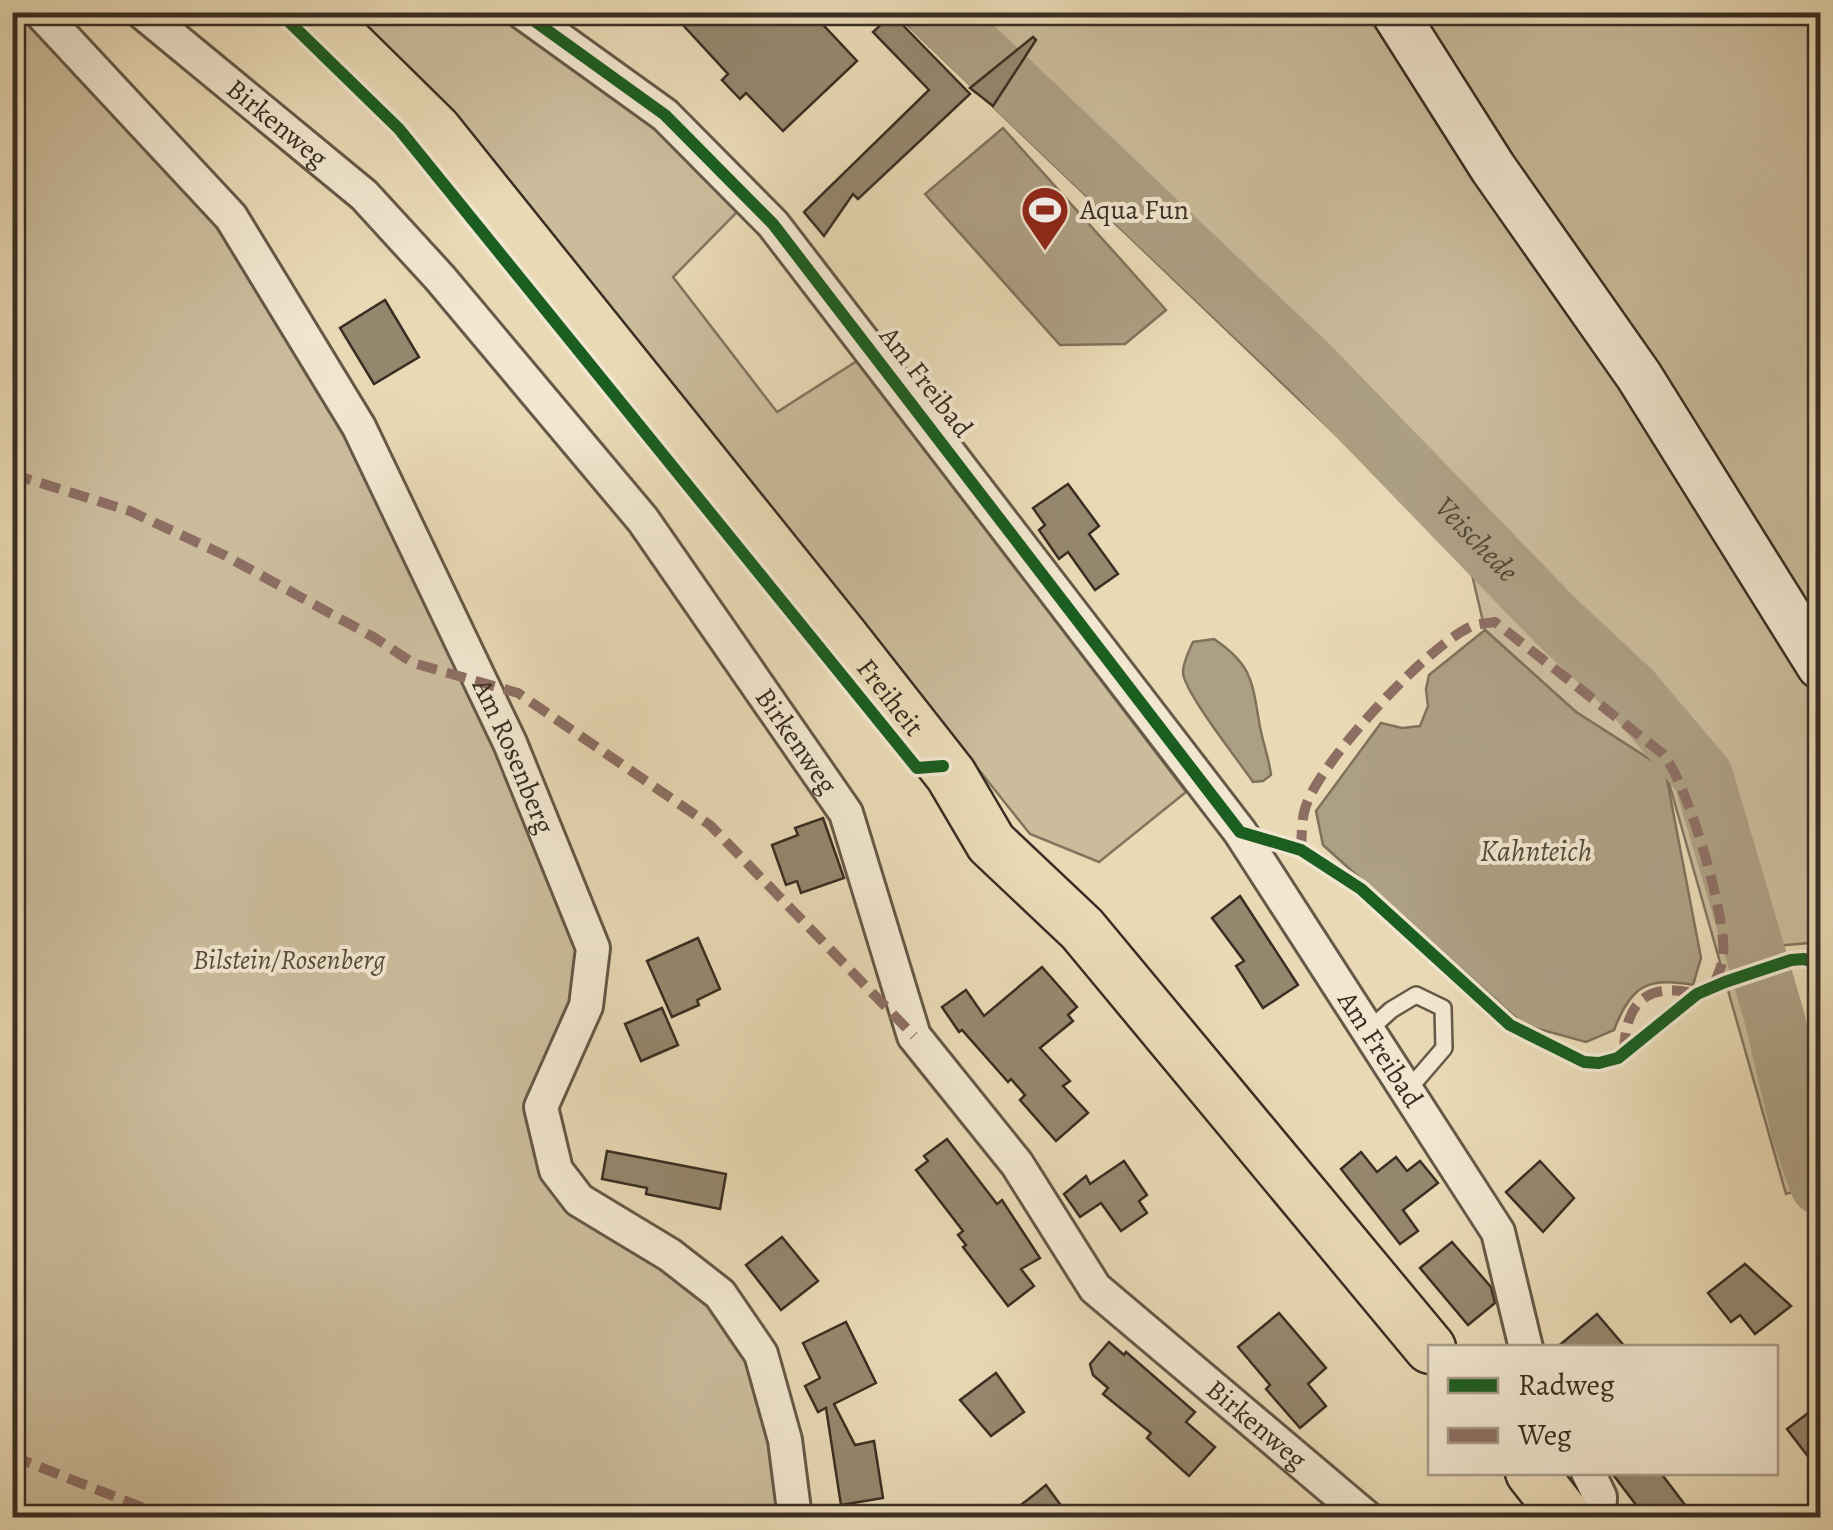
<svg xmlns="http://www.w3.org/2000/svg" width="1833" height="1530" viewBox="0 0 1833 1530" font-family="Alegreya,serif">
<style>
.green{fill:#cbbc9c;stroke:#82755f;stroke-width:2.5}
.water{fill:#ad9f83;stroke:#7f725c;stroke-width:2.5}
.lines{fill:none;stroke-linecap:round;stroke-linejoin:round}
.river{stroke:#ad9f83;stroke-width:60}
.building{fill:#95876e;stroke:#392e22;stroke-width:2.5}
.service-casing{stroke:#655947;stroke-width:20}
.minor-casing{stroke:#655947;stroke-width:38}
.secondary-casing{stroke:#392e22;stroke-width:50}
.primary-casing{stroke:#392e22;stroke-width:55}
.service{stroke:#f1e6cf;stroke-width:15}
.minor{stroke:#f1e6cf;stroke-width:32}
.secondary{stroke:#f1e6cf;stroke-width:45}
.primary{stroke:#e9d9b5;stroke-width:50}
.quiet{stroke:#8d6e63;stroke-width:10;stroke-dasharray:20 10;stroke-linecap:butt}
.cycleway-casing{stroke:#f1e6cf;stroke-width:19}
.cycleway{stroke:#1b5e20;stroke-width:12}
.labels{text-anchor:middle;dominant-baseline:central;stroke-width:8;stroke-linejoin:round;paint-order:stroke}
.street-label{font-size:28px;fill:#392e22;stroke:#f1e6cf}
.poi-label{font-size:28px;fill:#392e22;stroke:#f1e6cf;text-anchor:start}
.park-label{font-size:28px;font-style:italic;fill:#564a3a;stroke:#f1e6cf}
.water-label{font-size:30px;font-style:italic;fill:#564a3a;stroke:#f1e6cf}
</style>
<rect width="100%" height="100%" fill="#e9d9b5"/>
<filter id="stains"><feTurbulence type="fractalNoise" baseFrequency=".002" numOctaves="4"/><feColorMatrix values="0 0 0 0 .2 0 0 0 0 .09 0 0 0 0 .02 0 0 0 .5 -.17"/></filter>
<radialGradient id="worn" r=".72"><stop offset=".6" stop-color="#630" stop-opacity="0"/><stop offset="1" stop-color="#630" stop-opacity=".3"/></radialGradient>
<g class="green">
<path d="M12 13H41L231 217 359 427 593 948 541 1107 556 1170 670 1255 761 1354 795 1517H13Z"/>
<path d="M344 13H503L631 103 741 208 673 277 777 412 857 361 1186 792 1099 862 1030 834 459 118Z"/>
<path d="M895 13H1820V942L1775 946 1820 1092V1184L1786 1194 1665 769 1576 712 1485 630 1469 562Z"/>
</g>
<g class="water">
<path d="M1003 128 1166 310 1125 344 1060 345 925 194Z"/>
<path d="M1485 630 1576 712 1665 769 1701 958 1693 985C1647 976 1631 986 1614 1030L1586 1042 1524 1025 1323 845 1316 811 1381 723 1402 728 1420 726 1428 706 1426 689 1429 675Z"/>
<path d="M1214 639C1254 666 1252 683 1260 727 1263 743 1269 758 1271 775L1263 781 1253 782C1239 761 1183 691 1183 672 1183 662 1189 651 1193 642Z"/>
</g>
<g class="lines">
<path class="river" id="s1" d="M936 12 1312 369 1555 620 1632 692 1703 776 1774 1016 1802 1134 1820 1185"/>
</g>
<g class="building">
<path d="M671 12H811L857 61 783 131 746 93 740 99 722 80 728 74Z"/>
<path d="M892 14 970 94 858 199 853 194 824 236 804 212 929 90 873 32Z"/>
<path d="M1033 37 1036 40 993 106 970 88Z"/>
<path d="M385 300 419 357 374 384 340 328Z"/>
<path d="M1068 484 1099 526 1089 534 1118 574 1095 590 1068 552 1059 559 1039 530 1045 525 1033 508Z"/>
<path d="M823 818 844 878 801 893 797 881 786 885 772 845 798 835 795 828Z"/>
<path d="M1240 896 1298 985 1263 1008 1236 966 1244 961 1212 918Z"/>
<path d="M698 938 720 989 697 1000 699 1005 672 1017 647 961Z"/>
<path d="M1042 967 1077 1007 1068 1015 1073 1021 1040 1048 1070 1081 1063 1086 1088 1113 1056 1141 1020 1100 1025 1095 1011 1079 1008 1082 962 1030 959 1032 942 1007 966 990 984 1016Z"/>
<path d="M662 1008 678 1045 641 1061 625 1024Z"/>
<path d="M947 1139 997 1204 1002 1200 1040 1258 1021 1269 1034 1286 1008 1306 963 1247 966 1245 958 1235 963 1231 916 1170 928 1161 924 1156Z"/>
<path d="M607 1151 726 1174 720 1209 646 1194 647 1188 602 1179Z"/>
<path d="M1361 1152 1377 1172 1396 1157 1407 1171 1420 1161 1438 1183 1403 1210 1418 1231 1400 1244 1341 1169Z"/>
<path d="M1124 1161 1147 1195 1139 1201 1147 1213 1121 1231 1101 1203 1080 1217 1064 1194 1086 1176 1090 1184Z"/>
<path d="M1540 1161 1574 1198 1543 1232 1506 1192Z"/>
<path d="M782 1237 818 1281 781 1310 746 1265Z"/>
<path d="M1452 1242 1491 1287 1495 1303 1468 1325 1420 1268Z"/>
<path d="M1745 1264 1791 1306 1755 1334 1740 1315 1731 1322 1708 1293Z"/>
<path d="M1279 1313 1326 1368 1308 1384 1326 1406 1300 1428 1266 1389 1270 1385 1238 1347Z"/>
<path d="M1597 1314 1626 1348H1556Z"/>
<path d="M846 1322 876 1383 834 1404 855 1445 874 1441 883 1498 841 1505 826 1408 818 1412 805 1386 820 1378 803 1343Z"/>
<path d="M1109 1342 1124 1355 1126 1352 1195 1412 1186 1422 1215 1447 1189 1476 1147 1438 1151 1433 1103 1394 1108 1388 1093 1375 1090 1364Z"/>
<path d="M996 1373 1024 1412 991 1436 960 1400Z"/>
<path d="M1820 1404V1472L1787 1429Z"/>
<path d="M1611 1472H1660L1695 1518H1646Z"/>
<path d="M1046 1485 1070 1518H1004L1035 1494Z"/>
</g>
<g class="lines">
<g class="service-casing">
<path id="service" d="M1368 1031 1391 1010 1416 995 1443 1008 1444 1048 1407 1091"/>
</g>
<g class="minor-casing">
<g id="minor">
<path id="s2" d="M40 12 231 217 359 427 510 743 593 948 586 1006 541 1107 556 1170 579 1200 670 1255 720 1294 761 1354 785 1440 795 1518"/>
<path id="s3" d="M142 12 364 195 440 278 643 520 846 813 914 1036 1017 1164 1095 1288 1367 1518"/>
<path id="s4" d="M522 12 665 115 773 224 1240 832 1498 1232 1526 1348"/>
<path d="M1588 1472 1600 1497 1599 1518"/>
</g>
</g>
<g class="secondary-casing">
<path id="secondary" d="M1394 12 1493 168 1639 376 1820 666"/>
</g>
<g class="primary-casing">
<g id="primary">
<path id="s5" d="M316 12 435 129 842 636 951 775 991 843 1082 929 1430 1348"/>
<path d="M1531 1472 1567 1518"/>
</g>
</g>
<use href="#service" class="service"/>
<use href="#minor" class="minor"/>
<use href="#secondary" class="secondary"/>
<use href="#primary" class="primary"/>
<g class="quiet">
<path d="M12 474 130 511 224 555 375 638 413 663 518 693 710 825 914 1036"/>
<path d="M1301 850C1302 835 1301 817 1307 803 1323 759 1428 645 1472 626 1478 624 1488 623 1495 622L1663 754C1687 782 1728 919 1723 957 1722 967 1716 978 1713 987"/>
<path d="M1820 1000C1805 1017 1814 1034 1820 1053"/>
<path d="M1624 1053C1625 1003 1646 981 1697 994"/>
<path d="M12 1456 169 1518"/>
</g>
<g class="cycleway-casing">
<g id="cycleway">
<path d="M279 12 399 129 917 768 943 766"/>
<path d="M522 12 665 115 773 224 1240 832 1301 850 1361 889 1510 1025 1584 1062 1599 1063 1618 1058 1697 994 1725 982 1791 960 1804 959 1820 964"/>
</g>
</g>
<use href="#cycleway" class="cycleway"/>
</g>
<defs>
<g id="stadium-pin" transform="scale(2.5)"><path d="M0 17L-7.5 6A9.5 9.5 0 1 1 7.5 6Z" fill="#8f2418" stroke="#f1e6cf"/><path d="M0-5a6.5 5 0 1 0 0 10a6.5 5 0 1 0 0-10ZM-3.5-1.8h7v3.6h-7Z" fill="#fff"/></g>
</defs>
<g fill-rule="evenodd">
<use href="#stadium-pin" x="1045" y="210"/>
</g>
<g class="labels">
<g class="street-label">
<text stroke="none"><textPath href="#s3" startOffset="175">Birkenweg</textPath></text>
<text transform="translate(926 382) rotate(52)">Am Freibad</text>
<text stroke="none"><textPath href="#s5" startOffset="895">Freiheit</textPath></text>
<text stroke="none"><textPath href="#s3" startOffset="985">Birkenweg</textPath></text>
<text stroke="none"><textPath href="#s2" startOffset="890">Am Rosenberg</textPath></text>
<text stroke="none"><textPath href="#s4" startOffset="1355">Am Freibad</textPath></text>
<text stroke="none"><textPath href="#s3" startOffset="1828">Birkenweg</textPath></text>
</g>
<g class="poi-label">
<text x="1080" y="210">Aqua Fun</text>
</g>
<g class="park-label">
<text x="289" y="960">Bilstein/Rosenberg</text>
</g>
<g class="water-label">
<text stroke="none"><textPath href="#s1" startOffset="755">Veischede</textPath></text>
<text x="1536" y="851">Kahnteich</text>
</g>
</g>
<rect width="1833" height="1530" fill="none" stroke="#e9d9b5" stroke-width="50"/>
<rect x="15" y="15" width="1803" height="1500" fill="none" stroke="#392e22" stroke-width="5"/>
<rect x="25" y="25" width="1783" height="1480" fill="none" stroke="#392e22" stroke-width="2.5"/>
<rect x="1428" y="1345" width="350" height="130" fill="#f1e6cf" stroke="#a79c8a" stroke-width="2.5"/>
<rect x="1448" y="1378" width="50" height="15" fill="#1b5e20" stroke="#a79c8a" stroke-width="2.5"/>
<text x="1518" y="1395" font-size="30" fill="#392e22">Radweg</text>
<rect x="1448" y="1428" width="50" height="15" fill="#8d6e63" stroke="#a79c8a" stroke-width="2.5"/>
<text x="1518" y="1445" font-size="30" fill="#392e22">Weg</text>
<rect width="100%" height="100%" filter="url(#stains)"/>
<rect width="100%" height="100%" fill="url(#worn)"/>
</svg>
